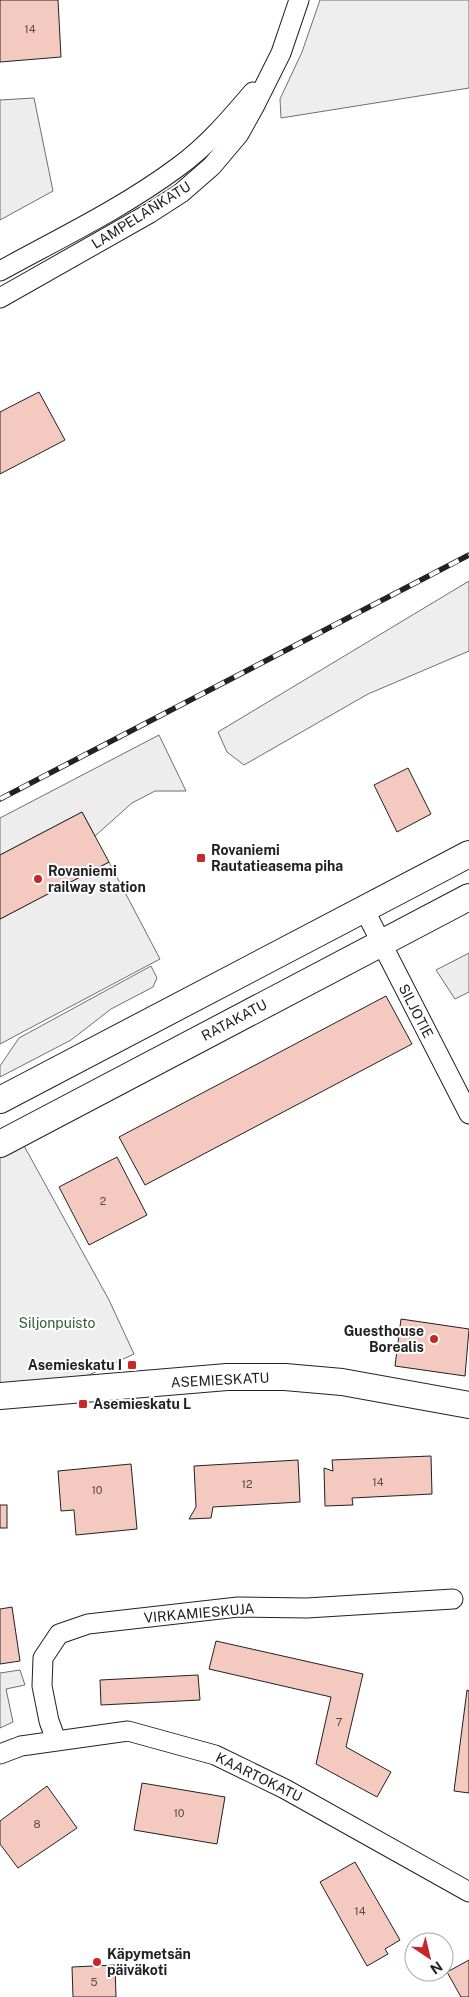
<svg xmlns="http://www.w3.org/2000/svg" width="469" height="1997" viewBox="0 0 469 1997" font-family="'Public Sans',sans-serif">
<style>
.green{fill:#eee;stroke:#6f6f6f}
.parking{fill:#ededed;stroke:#6f6f6f}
.building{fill:#f3c9c0;stroke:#222}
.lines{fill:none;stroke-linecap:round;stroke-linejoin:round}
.street-casing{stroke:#222;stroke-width:21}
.secondary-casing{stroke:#222;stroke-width:28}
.street{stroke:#fff;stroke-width:19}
.secondary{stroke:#fff;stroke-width:26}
.rail-casing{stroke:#222;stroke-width:5.5}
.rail{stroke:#fff;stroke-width:4;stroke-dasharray:11;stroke-linecap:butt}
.poi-dot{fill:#c62828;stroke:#fff;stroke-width:2}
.labels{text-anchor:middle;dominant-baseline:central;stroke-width:4;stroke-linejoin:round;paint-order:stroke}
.number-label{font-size:11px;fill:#564c4a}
.street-label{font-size:14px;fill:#222;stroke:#fff}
.poi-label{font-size:14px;font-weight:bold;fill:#222;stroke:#fff;text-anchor:start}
.park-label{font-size:14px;fill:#2f5e38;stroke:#fff}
</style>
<rect width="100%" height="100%" fill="#fff"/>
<g class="green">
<path d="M320 0H469V88L281 118 280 99 302 52Z"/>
<path d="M469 581V651L368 694 244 765 227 752 218 732Z"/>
<path d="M151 966 157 978 153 987 111 1009 71 1040 0 1077V1066L19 1038Z"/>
<path d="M23 1144 109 1300 134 1354 89 1375 44 1383 0 1384V1156Z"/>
</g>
<g class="parking">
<path d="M34 98 53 191 0 220V100Z"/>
<path d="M159 735 186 791H155L132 803 95 836 82 812 0 855V818Z"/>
<path d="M109 862 160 959 0 1044V919Z"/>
<path d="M469 953V992L455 999 436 970Z"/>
<path d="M20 1670 25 1685 6 1689 13 1722 0 1728V1673Z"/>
</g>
<g class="building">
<path d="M0 0H58L61 57 0 62Z"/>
<path d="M39 392 65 440 0 474V412Z"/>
<path d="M408 768 431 814 397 832 374 785Z"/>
<path d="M82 812 109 862 0 919V855Z"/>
<path d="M386 996 412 1044 145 1185 119 1137Z"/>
<path d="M117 1157 147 1215 89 1245 59 1187Z"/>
<path d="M401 1319 469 1329 465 1376 395 1366Z"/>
<path d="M431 1456 432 1494 352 1498 353 1505 325 1506 324 1468 333 1471 332 1460Z"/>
<path d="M298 1460 300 1502 213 1507 211 1518 189 1519 196 1507 194 1466Z"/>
<path d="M131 1464 137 1529 76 1535 74 1510 61 1511 58 1471Z"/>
<rect x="0" y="1505" width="7" height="23"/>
<path d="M12 1607 20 1661 0 1664V1609Z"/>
<path d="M216 1641 363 1674 346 1747 391 1772 377 1797 316 1764 331 1697 209 1669Z"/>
<path d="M198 1675 200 1700 101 1705 100 1680Z"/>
<path d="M467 1690 469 1691V1793L454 1791Z"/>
<path d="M142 1783 225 1797 217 1844 134 1830Z"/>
<path d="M47 1786 77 1828 18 1868 0 1844V1821Z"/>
<path d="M355 1862 400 1940 385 1949 388 1954 367 1966 320 1882Z"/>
<path d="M469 1960V1997H461L447 1972Z"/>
<path d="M115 1965 116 1997H73L72 1967Z"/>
</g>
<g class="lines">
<g class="street-casing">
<g id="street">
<path d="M0 271C60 238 123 208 178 167 207 146 230 119 253 92"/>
<path d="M0 298 150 213 181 193 212 166 239 134 254 107 281 53 299 0"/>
<path d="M364 909 469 1114"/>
<path d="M56 1740 49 1721 42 1686 43 1658 59 1634 88 1624 238 1607 307 1608 453 1599"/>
<path d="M0 1754 21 1746 128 1731 215 1755 285 1789 469 1892"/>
</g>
</g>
<g class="secondary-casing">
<g id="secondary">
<path d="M0 1100 469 854"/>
<path d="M0 1144 469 897"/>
<path d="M0 1396 227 1377H285L342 1382 469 1405"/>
</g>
</g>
<use href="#street" class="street"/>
<use href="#secondary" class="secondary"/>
<g class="rail-casing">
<path id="rail" d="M0 799 469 555"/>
</g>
<use href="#rail" class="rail"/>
</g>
<g class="poi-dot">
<rect x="196" y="853" width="10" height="10" rx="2.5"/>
<circle cx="38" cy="879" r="5"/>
<circle cx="434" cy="1339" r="5"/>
<rect x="127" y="1360" width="10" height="10" rx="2.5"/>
<rect x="78" y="1399" width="10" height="10" rx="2.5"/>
<circle cx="97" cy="1962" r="5"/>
</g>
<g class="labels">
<g class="number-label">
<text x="30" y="29">14</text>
<text x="103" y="1201">2</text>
<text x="378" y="1482">14</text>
<text x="247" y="1484">12</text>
<text x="97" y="1490">10</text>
<text x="339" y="1722">7</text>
<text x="179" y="1813">10</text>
<text x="37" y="1824">8</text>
<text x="360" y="1911">14</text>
<text x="94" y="1982">5</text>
</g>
<g class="street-label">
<text transform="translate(141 215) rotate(-32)">LAMPELANKATU</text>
<text transform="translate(416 1011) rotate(63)">SILJOTIE</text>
<text transform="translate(234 1020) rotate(-28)">RATAKATU</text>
<text transform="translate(220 1380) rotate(-3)">ASEMIESKATU</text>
<text transform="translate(199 1613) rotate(-5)">VIRKAMIESKUJA</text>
<text transform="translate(259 1777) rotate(26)">KAARTOKATU</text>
</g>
<g class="poi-label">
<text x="211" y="850">Rovaniemi<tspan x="211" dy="16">Rautatieasema piha</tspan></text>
<text x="48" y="871">Rovaniemi<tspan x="48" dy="16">railway station</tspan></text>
<text x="424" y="1331" text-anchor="end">Guesthouse<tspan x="424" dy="16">Borealis</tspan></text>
<text x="122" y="1365" text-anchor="end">Asemieskatu I</text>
<text x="93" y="1404">Asemieskatu L</text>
<text x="107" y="1954">Käpymetsän<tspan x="107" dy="16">päiväkoti</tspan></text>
</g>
<g class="park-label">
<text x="57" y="1323">Siljonpuisto</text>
</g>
</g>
<g transform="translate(429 1957) rotate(145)"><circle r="24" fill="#ffffff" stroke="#a7a7a7"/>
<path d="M0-4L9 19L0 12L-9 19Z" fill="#c62828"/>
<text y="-8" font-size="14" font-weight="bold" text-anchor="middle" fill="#222222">N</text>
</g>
</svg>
